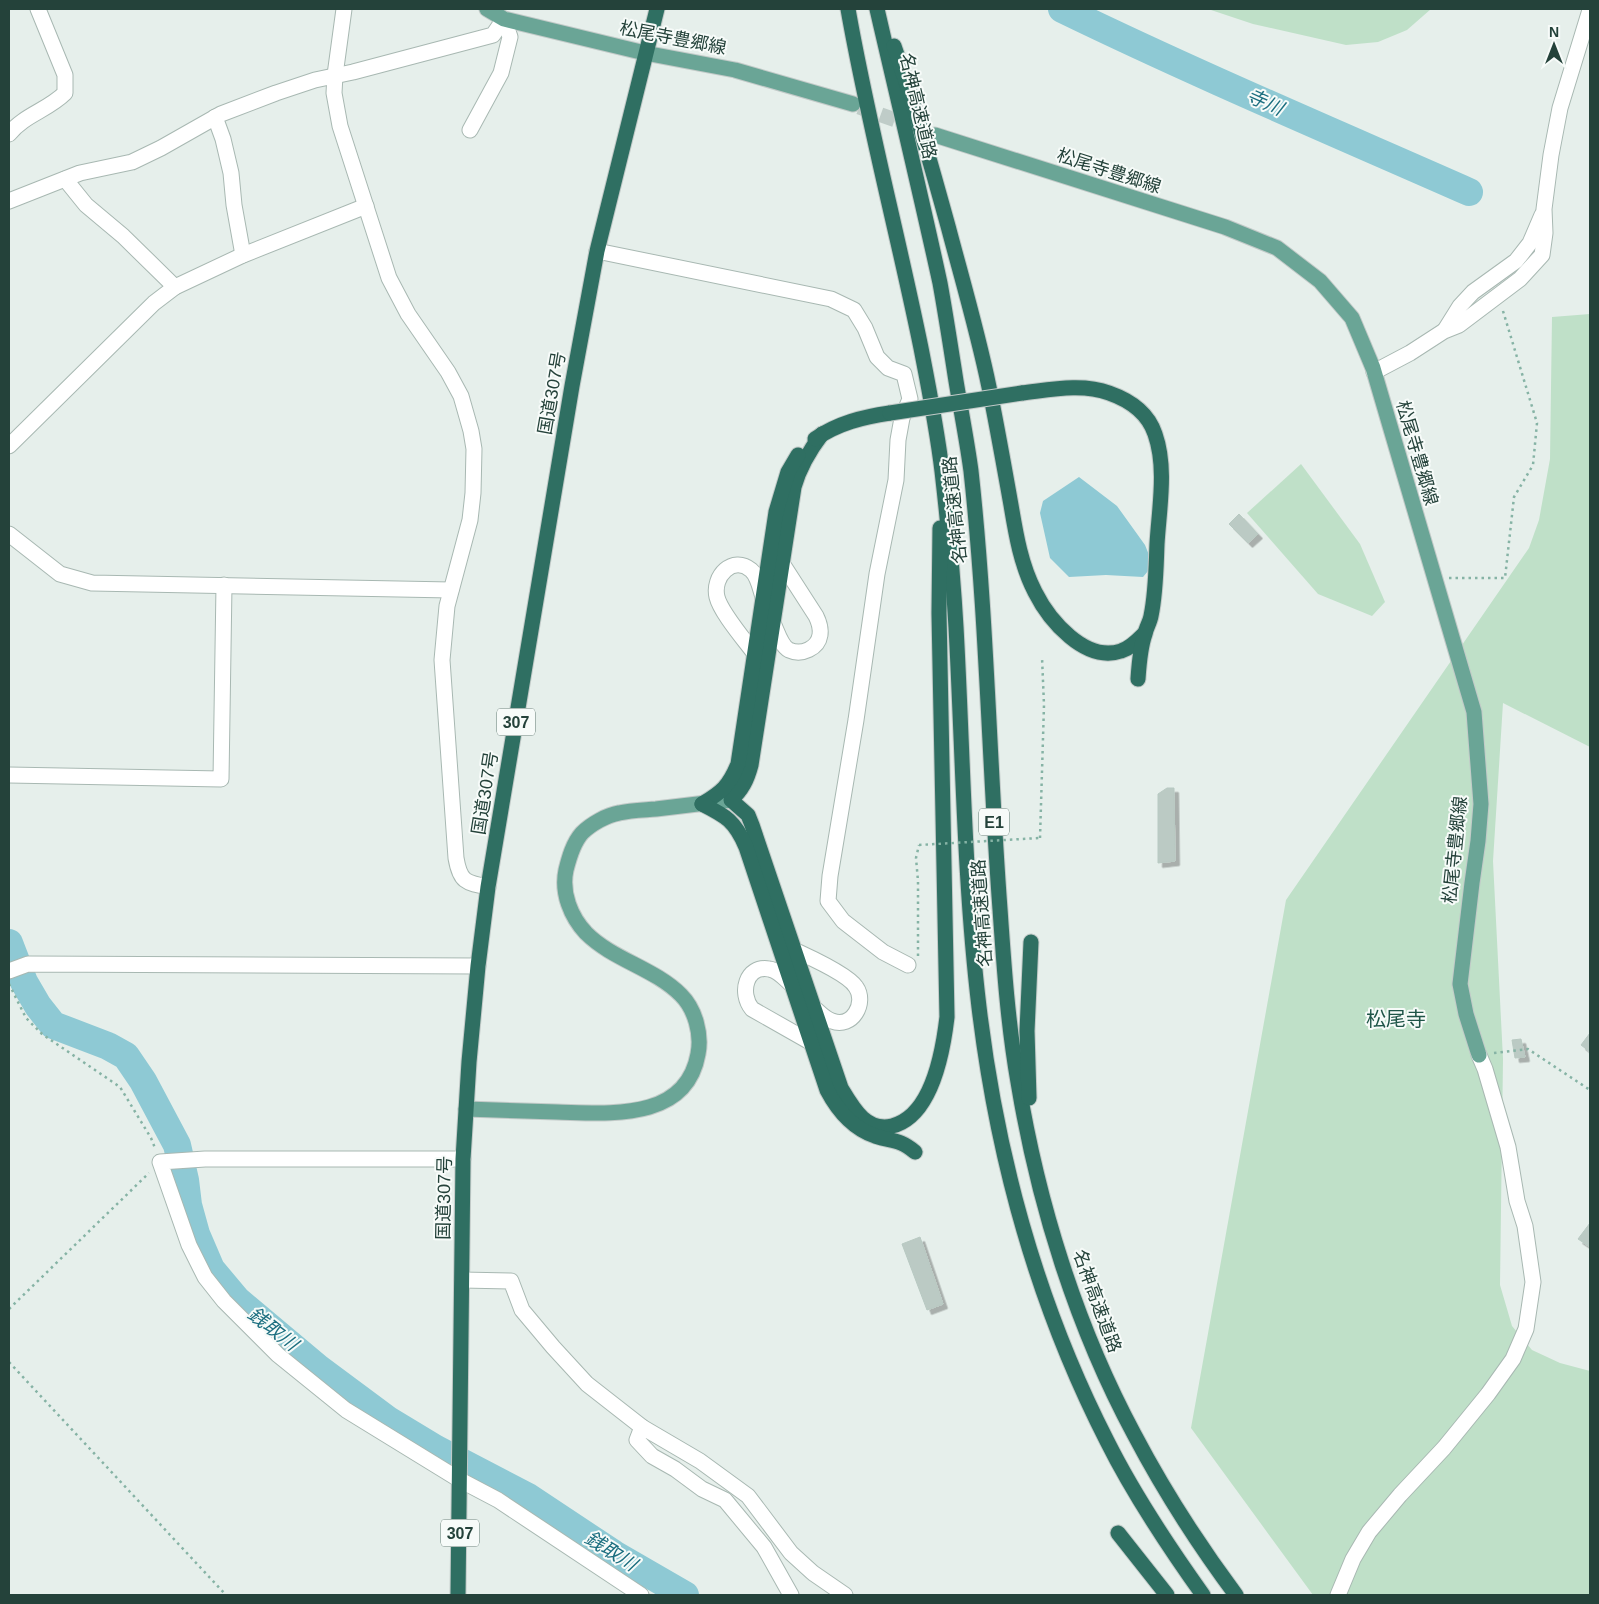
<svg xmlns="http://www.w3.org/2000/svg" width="1599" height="1604" viewBox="0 0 1599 1604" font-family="Arial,'Noto Sans JP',sans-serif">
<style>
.green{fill:#bfe0c8}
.water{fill:#8ec9d4}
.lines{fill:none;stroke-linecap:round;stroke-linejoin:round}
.river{stroke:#8ec9d4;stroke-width:28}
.building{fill:#bbcac4;stroke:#b8c9c2;filter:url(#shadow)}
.major-tunnel{stroke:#bfccc8;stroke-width:15;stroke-dasharray:15 8;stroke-linecap:butt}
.minor-casing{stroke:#a8b8b2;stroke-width:17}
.major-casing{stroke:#c2cac8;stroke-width:17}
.highway-casing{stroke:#c2cac8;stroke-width:17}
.path{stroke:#86b3a5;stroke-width:2.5;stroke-dasharray:2.5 4;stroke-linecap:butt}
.minor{stroke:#fff;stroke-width:15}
.major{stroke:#6aa596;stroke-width:15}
.highway{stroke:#2f6f62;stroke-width:15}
.highway-bridge-casing{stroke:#c2cac8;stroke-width:17;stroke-linecap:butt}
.path-bridge{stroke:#86b3a5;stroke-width:2.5;stroke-dasharray:2.5 4;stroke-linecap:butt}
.highway-bridge{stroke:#2f6f62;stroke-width:15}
.labels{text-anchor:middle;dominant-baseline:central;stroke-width:4;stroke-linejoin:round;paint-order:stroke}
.shield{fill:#f7fbf9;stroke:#637a73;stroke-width:1}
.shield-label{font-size:16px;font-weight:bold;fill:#24423a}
.street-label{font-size:18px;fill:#24423a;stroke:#f7fbf9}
.water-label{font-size:19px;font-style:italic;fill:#1c6f80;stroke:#f7fbf9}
.quarter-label{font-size:20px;fill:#1f5548;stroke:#f7fbf9}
</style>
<defs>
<filter id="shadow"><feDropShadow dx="4.5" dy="4.5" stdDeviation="0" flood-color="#0004"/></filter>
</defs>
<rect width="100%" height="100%" fill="#e6efeb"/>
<g class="green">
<path d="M1208 9H1431L1407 30 1378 42 1346 45 1253 24Z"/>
<path d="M1590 314V747L1503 703 1493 861 1503 1059 1500 1285 1512 1326 1532 1350 1560 1363 1590 1371V1595H1313L1191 1428 1286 900 1529 548 1539 520 1550 459 1552 317Z"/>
<path d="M1301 464 1360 544 1385 602 1372 616 1318 594 1247 513Z"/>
</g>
<path class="water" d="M1079 477 1117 506 1145 545 1153 565 1143 577 1106 575 1069 577 1050 558 1040 513 1043 501Z"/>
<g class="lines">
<g class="river">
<path d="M1062 9C1196 74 1333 132 1469 192"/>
<path d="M9 943 24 982 38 1006 53 1025 108 1046 126 1056 143 1081 177 1145 185 1180 188 1205 196 1234 211 1269 237 1300 318 1368 388 1420 436 1449 528 1497 614 1554 685 1595"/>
</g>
</g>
<g class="building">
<path d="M1239 514 1258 534 1248 543 1229 524Z"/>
<path d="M1167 788H1174L1175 861 1158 863V794Z"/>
<path d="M1590 1033V1052L1581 1045Z"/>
<path d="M1521 1039 1525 1057 1515 1058 1512 1040Z"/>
<path d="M1590 1223V1247L1578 1239Z"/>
<path d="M920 1237 943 1304 927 1310 902 1244Z"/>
</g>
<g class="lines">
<path class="major-tunnel" d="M859 107 915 127"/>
<g class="minor-casing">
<g id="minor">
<path d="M344 9 335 75 334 93 340 126 389 278 408 314 448 372 461 396 471 431 474 449 473 493 470 520 447 606 442 660 456 858C460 882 466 883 488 887"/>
<path d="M215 117 223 139 231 173 234 205 243 255"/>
<path d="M470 130 501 73 510 37 504 19"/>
<path d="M9 134C24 115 48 110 65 93V75L38 9"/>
<path d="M65 179 86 205 123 236 175 287"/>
<path d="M9 201 80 173 132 162 161 148 221 114 276 93 315 80 353 72 493 35 504 19"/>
<path d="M597 251 831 299 854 310 865 328 877 357 888 368 904 374 910 399 902 418 898 440 896 480 877 574 856 720 830 876 828 901 843 921 883 952 908 965"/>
<path d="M1445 330 1460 306 1473 292 1516 261 1530 243 1542 215"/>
<path d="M1374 372 1410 353 1444 331 1459 325 1520 279 1542 255 1545 233 1544 209 1551 155 1560 108 1590 10"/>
<path d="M9 446 154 303 175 287 243 255 366 206"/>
<path d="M9 534 60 574 92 583 451 590"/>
<path d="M773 623C777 631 781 646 789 650 802 656 818 648 820 635 821 628 819 622 816 616L778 557"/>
<path d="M760 661C750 646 721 614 717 597 712 576 733 555 751 570 758 576 760 588 763 597"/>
<path d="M9 775 221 779 224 585"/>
<path d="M785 946C801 953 848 974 856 987 867 1003 852 1029 832 1021 825 1019 819 1012 813 1007"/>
<path d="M9 971 28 964 478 966"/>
<path d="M792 985C785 979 778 970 769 969 746 965 739 993 752 1009L819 1047"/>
<path d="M463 1159H205L160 1162 189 1245 205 1277 224 1301 278 1355 346 1410 460 1480 498 1500 641 1595"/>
<path d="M462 1280 511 1281 522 1310 553 1347 587 1384 642 1427 700 1461 748 1496 791 1553 813 1573 845 1595"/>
<path d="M642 1427 637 1440 652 1456 675 1469 702 1489 725 1500 764 1547 791 1595"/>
<path d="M1338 1595 1353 1559 1369 1532 1400 1495 1444 1448 1488 1394 1513 1359 1526 1329 1533 1282 1525 1226 1517 1201 1508 1147 1485 1069 1479 1055"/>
</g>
</g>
<g class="major-casing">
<g id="major">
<path d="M487 9 504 19 645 53 735 70 853 104"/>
<path d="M935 135 1225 227 1277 248 1320 281 1352 318 1373 368 1474 712 1481 804 1478 841 1472 883 1460 984 1466 1014 1479 1055"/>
<path d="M466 1109C496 1110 526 1111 557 1112 608 1113 686 1122 698 1054 702 1034 695 1009 681 995 654 968 613 960 586 933 571 917 561 893 566 870 569 858 573 843 582 833 591 824 607 815 619 813 631 810 644 810 656 809 681 806 706 803 731 800"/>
</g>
</g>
<g class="highway-casing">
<g id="highway">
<path d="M848 9C868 123 898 235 921 348 929 389 937 429 942 471 948 523 953 575 956 627 963 754 964 881 979 1007 997 1157 1038 1306 1107 1441 1134 1495 1168 1546 1203 1595"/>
<path d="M877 9C898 100 920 191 940 283 946 316 951 349 956 381 961 411 967 441 971 471 987 617 989 763 1000 909 1004 967 1008 1025 1018 1082 1038 1203 1076 1326 1134 1434 1164 1491 1198 1544 1236 1595"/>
<path d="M894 46C915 105 931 165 948 226 962 279 978 333 989 387 997 426 1004 466 1011 505 1016 535 1021 565 1035 592 1049 620 1085 663 1121 651 1131 648 1138 640 1145 633"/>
<path d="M1022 393C1049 390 1082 383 1109 393 1129 400 1148 413 1155 434 1167 468 1159 509 1157 544 1156 568 1156 592 1151 616 1150 622 1146 628 1145 634 1140 648 1139 664 1138 679"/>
<path d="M822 434C809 451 800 466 794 487L751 765C747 780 742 790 731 800L748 815 752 825 841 1088C853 1108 866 1132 892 1126 932 1116 943 1051 947 1017L939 613 940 528"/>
<path d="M815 439C838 423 863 417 890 413"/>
<path d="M702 804C722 792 729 786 738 764L776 512 788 472 798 455"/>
<path d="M702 804C726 816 735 821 746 847L827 1090C838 1111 852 1128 875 1136 894 1142 899 1139 915 1152"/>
<path d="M1029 1098 1027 1031 1031 942"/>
<path d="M1118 1533 1167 1595"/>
<path d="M458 1595 463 1159 469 1062 478 966 488 887 572 386 597 251 657 9"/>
</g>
</g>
<g class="path">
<path d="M1449 578H1505L1514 497 1533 465 1537 423 1503 311"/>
<path d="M1040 838 1044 705 1042 657"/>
<path d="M918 956V881L916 858 919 845"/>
<path d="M9 984 26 1018 42 1034 120 1087 151 1138 155 1148"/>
<path d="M1494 1053 1528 1049 1590 1090"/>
<path d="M9 1309 149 1173"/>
<path d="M9 1362 226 1595"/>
</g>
<use href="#minor" class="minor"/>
<use href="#major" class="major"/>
<use href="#highway" class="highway"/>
<g class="highway-bridge-casing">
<path id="highway-bridge" d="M890 413 1022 393"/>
</g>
<path class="path-bridge" d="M919 845 1040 838"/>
<use href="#highway-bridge" class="highway-bridge"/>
</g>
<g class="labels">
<g class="shield">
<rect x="497" y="708.5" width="38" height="27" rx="4"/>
<rect x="979" y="808.5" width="30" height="27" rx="4"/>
<rect x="441" y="1519.5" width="38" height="27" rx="4"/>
</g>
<g class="shield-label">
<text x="516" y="722">307</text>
<text x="994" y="822">E1</text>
<text x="460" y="1533">307</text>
</g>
<g class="street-label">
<text transform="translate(673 38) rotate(11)">松尾寺豊郷線</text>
<text transform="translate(918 106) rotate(77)">名神高速道路</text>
<text transform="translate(1109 171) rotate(18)">松尾寺豊郷線</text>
<text transform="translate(552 393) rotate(-80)">国道307号</text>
<text transform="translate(1417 453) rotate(74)">松尾寺豊郷線</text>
<text transform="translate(955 510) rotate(-96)">名神高速道路</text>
<text transform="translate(485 793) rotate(-81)">国道307号</text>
<text transform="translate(1455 850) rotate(-84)">松尾寺豊郷線</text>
<text transform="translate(982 913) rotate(-94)">名神高速道路</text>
<text transform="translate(444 1198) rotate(-89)">国道307号</text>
<text transform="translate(1097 1301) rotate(70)">名神高速道路</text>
</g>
<g class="water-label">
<text transform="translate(1265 102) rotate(24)">寺川</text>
<text transform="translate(273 1329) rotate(38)">銭取川</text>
<text transform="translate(611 1551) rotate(32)">銭取川</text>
</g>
<g class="quarter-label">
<text x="1396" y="1019">松尾寺</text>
</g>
</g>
<rect width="1599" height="1604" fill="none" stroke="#24423a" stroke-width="20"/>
<g transform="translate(1554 45)" stroke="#f7fbf9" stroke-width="4" paint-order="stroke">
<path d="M0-4L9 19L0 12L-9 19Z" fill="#24423a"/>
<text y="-8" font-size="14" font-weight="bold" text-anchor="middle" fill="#24423a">N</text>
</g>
</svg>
